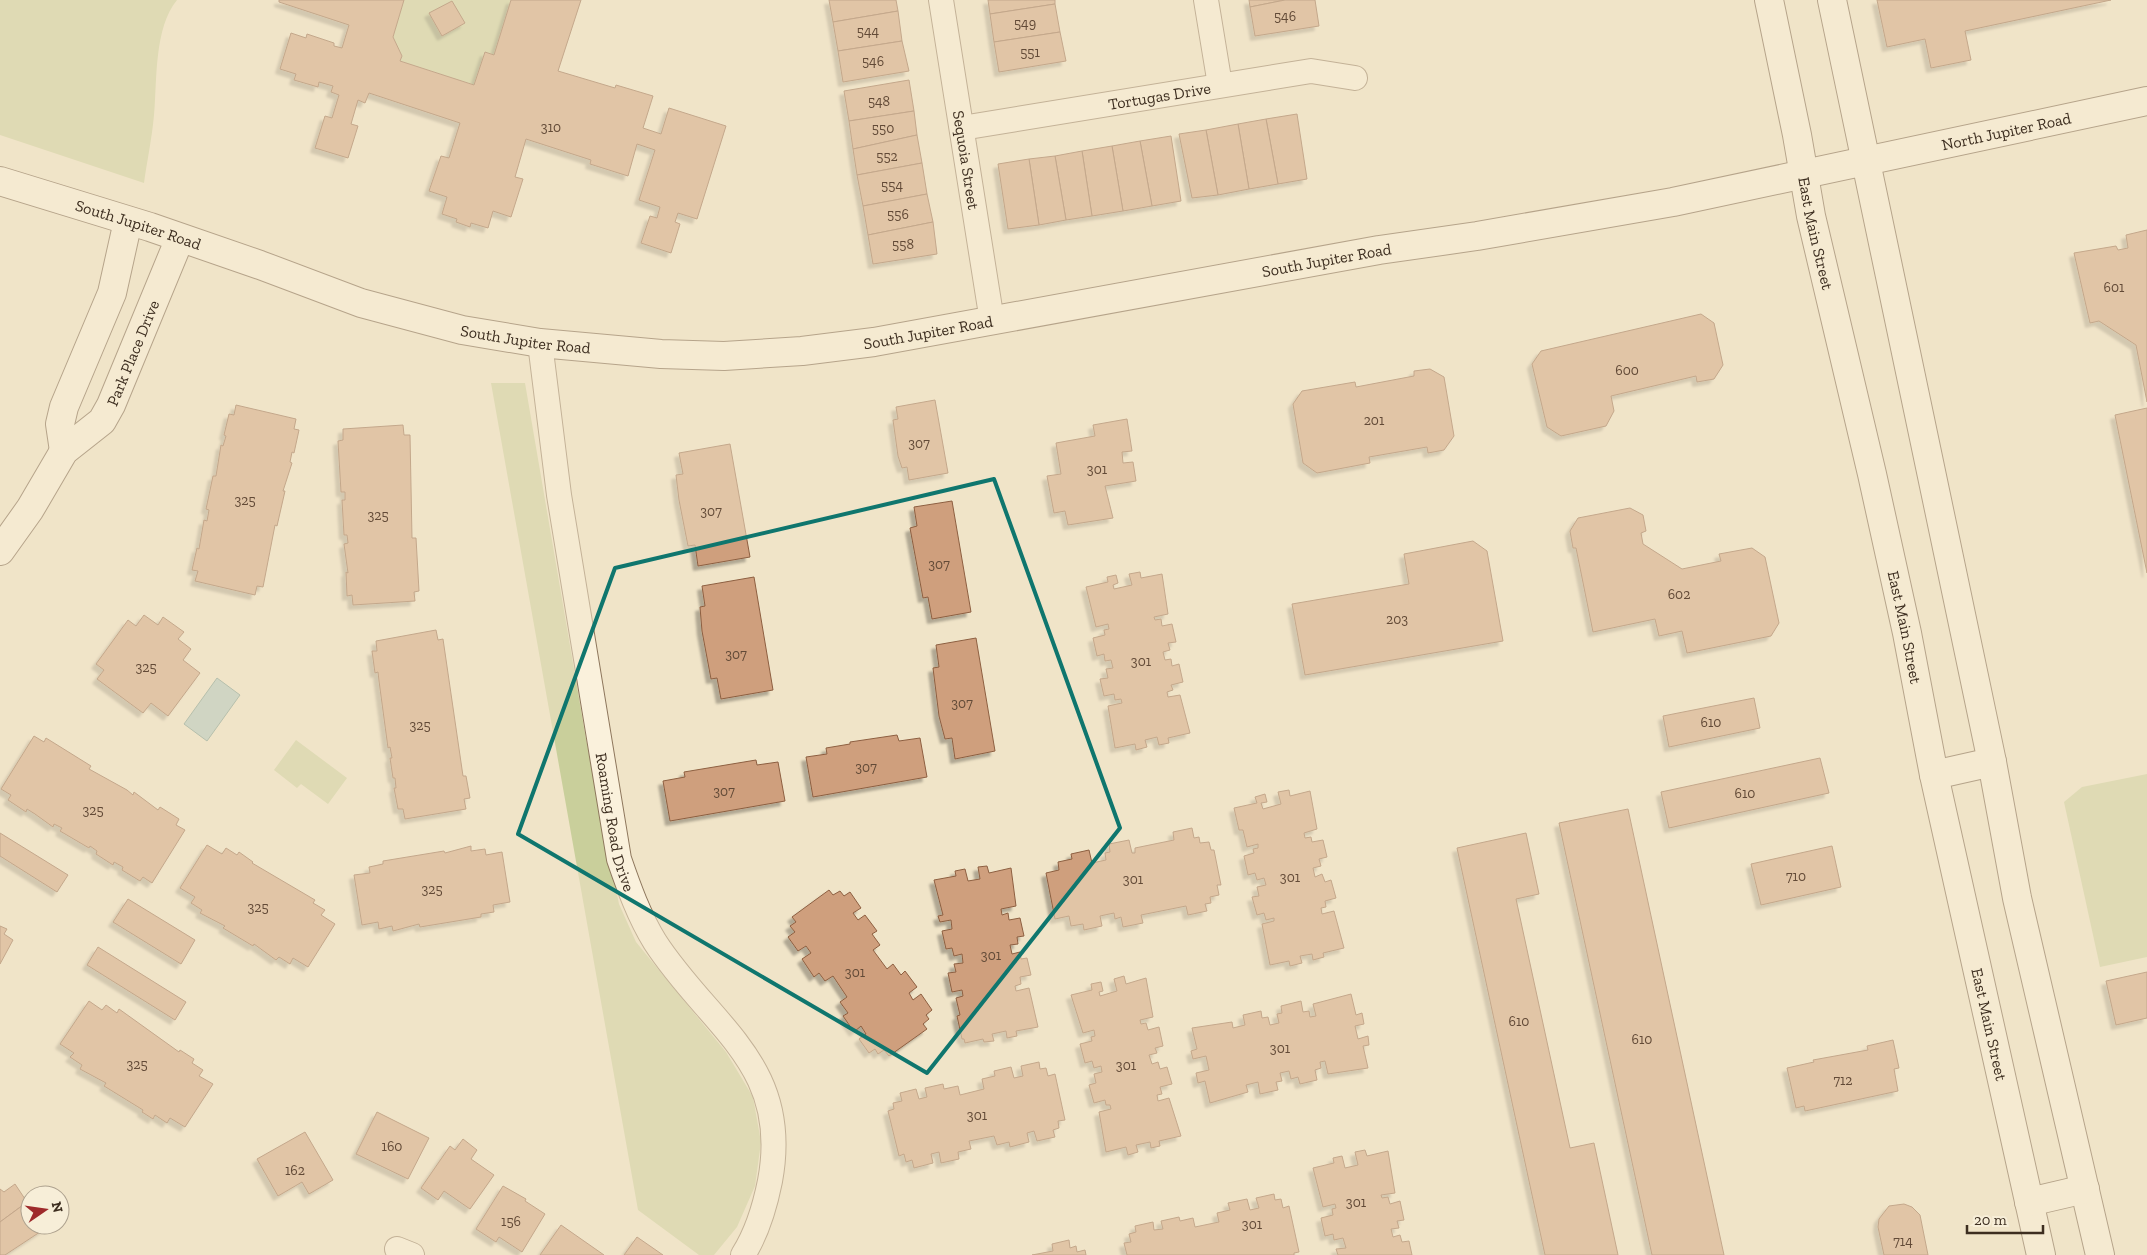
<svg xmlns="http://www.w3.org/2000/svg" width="2147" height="1255" viewBox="0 0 2147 1255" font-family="'Zilla Slab',serif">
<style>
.green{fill:#c9cf9b}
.water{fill:#a9c4bc;stroke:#6f938a}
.building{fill:#cf9f7d;stroke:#8d5f41;filter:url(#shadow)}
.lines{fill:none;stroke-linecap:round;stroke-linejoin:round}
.street-casing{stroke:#8d765c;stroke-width:26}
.secondary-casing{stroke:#6f573f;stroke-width:30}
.street{stroke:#faf1dc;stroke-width:24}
.secondary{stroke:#faf1dc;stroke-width:28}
.marked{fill:none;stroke:#0f766e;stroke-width:4;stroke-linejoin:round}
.labels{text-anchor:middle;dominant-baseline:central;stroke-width:4;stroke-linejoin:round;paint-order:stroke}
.number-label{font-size:14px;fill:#624a37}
.street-label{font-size:16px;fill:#3d2e20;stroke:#f7eed8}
</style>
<defs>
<filter id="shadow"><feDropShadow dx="-4.5" dy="4.5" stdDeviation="1" flood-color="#0004"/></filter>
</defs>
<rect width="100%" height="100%" fill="#f0e4c8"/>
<g class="green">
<path d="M0 0H177C154 28 157 80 154 115 152 138 147 161 144 183L0 135Z"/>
<path d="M404 0H511L494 55 485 52 474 85 400 61 402 56 393 37Z"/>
<path d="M491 383H525L586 739 619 904 636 942 726 1052 753 1097 761 1142 755 1186 737 1227 714 1255H699L638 1210Z"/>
<path d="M296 740 347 778 328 804 301 784 297 788 274 770Z"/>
<path d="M2147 774V957L2100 967 2064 802 2082 787Z"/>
</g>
<path class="water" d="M217 678 240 695 207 741 184 724Z"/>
<g class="building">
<path d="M404 0 393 37 402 56 400 61 474 85 485 52 494 55 511 0H581L558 71 615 88 616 85 653 96 643 128 661 134 669 108 726 126 697 219 678 213 675 222 680 224 671 253 641 243 650 216 657 218 660 207 639 200 655 150 637 144 628 176 590 164 591 160 526 139 515 177 523 179 511 217 493 211 488 228 471 223 470 227 456 222 457 219 442 214 447 197 429 191 441 156 449 158 460 123 369 93 365 103 358 100 351 124 358 126 348 158 315 148 325 116 332 118 339 95 331 92 333 86 319 82 318 87 294 80 296 74 280 69 291 33 306 38 307 34 334 43V46L342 48 349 25 279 2V0Z"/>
<path d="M829 0H896L898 11 833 22Z"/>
<path d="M988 0H1055V4L990 14Z"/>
<path d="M1249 0H1285L1250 7Z"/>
<path d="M1285 0H1315L1319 26 1255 36 1250 7Z"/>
<path d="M1877 0H2111L1965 31 1971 60 1931 68 1925 39 1887 47Z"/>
<path d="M452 1 465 23 442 36 429 13Z"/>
<path d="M1055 4 1060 32 994 42 990 14Z"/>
<path d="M898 11 902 41 838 51 833 22Z"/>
<path d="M1060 32 1066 61 999 72 994 42Z"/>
<path d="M902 41 909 71 843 82 838 51Z"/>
<path d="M909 80 914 111 849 121 844 91Z"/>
<path d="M914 111 917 135 853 149 849 121Z"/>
<path d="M1297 114 1307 179 1278 184 1266 119Z"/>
<path d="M1266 119 1278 184 1249 189 1238 124Z"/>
<path d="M1238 124 1249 189 1218 195 1206 130Z"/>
<path d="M1206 130 1218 195 1192 198 1179 134Z"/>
<path d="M917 135 922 163 857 175 853 149Z"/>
<path d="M1171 136 1181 201 1152 206 1140 141Z"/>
<path d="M1140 141 1152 206 1123 211 1112 146Z"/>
<path d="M1112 146 1123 211 1092 216 1082 151Z"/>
<path d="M1082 151 1092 216 1066 220 1055 156Z"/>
<path d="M1055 156 1066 220 1039 225 1029 159Z"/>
<path d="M1029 159 1039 225 1008 229 998 164Z"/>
<path d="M922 163 927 194 863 206 857 175Z"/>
<path d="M927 194 933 222 868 235 863 206Z"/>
<path d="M933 222 937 254 873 264 868 235Z"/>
<path d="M2147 230V402L2136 345 2099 321 2090 323 2074 253 2116 246 2118 250 2128 248 2126 235Z"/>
<path d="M1701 314 1714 323 1723 365 1714 379 1697 382 1696 376 1611 396 1614 411 1606 426 1561 436 1547 427 1532 364 1541 351Z"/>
<path d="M1430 369 1444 377 1454 436 1444 450 1428 453 1427 447 1369 457 1370 463 1317 473 1303 463 1293 404 1302 391 1355 382 1356 387 1414 376V371Z"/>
<path d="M935 400 948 473 909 480 907 467 902 468 898 456 893 420 898 419 896 407Z"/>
<path d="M236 405 296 419 294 429 299 430 294 453 292 452 290 462 292 463 283 491H285L277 526 275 525 263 587 257 586 255 595 195 581 198 571 192 570 197 548 199 549 204 520 207 521 209 510 206 509 213 476H216L221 445 223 446 226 436 224 435 229 414 234 415Z"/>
<path d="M2147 408V573L2115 415Z"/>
<path d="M1127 419 1132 451 1122 452 1123 463 1133 462 1136 481 1105 486 1113 518 1068 525 1065 511 1054 513 1047 476 1061 474 1056 443 1095 436 1093 425Z"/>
<path d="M403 425 404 435H410L412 538H416L419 591 414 592 415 601 353 605 352 595 347 596 346 572 348 573 344 544 348 543 347 535H344L342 500H345V492H341L338 441 343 440V429Z"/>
<path d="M730 444 750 557 698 566 695 545 688 546 679 500 676 475 683 474 679 453Z"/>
<path d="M952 501 971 612 932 619 928 597 923 598 910 528 917 526 914 507Z"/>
<path d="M1630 508 1643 515 1646 531 1641 533 1643 544 1682 569 1721 561 1719 554 1752 548 1765 557 1779 623 1771 636 1687 653 1682 631 1659 636 1655 619 1593 632 1576 548H1573L1570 531 1578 518Z"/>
<path d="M1473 541 1487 551 1503 641 1305 675 1292 604 1409 584 1404 554Z"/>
<path d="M1140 572 1141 578 1162 574 1168 614 1154 617 1155 620 1161 619 1162 626 1172 624 1176 642 1168 643 1170 650 1163 652 1165 660 1171 659 1172 666 1179 664 1183 682 1171 685 1173 690 1167 692 1168 697 1180 695 1190 733 1168 738 1169 743 1159 745 1157 737 1145 740 1147 747 1136 750 1135 744 1115 748 1108 706 1122 703 1121 699 1115 700 1114 694 1104 696 1100 679 1108 678 1106 669 1113 668 1111 660 1105 661 1104 654 1097 656 1093 638 1105 635 1104 630 1109 629 1108 624 1096 627 1086 587 1108 582 1107 577 1116 575 1118 583 1113 585 1114 589 1132 585 1129 574Z"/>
<path d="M754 577 773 690 721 699 717 678 711 679 702 631 700 607 705 606 702 586Z"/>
<path d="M144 615 158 625 163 617 184 632 178 639 191 649 183 660 200 673 168 716 151 703 143 713 97 679 104 670 96 664 128 620 136 626Z"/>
<path d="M436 630 438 640 443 639 463 776H466L470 798 464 799 466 809 405 819 403 809H398L394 788H396L395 778H393L390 758H392L390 747 388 748 379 681 378 672 375 673 372 651H377L376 641Z"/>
<path d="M976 638 995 751 955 759 952 738 945 739 939 716 933 668 939 667 936 645Z"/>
<path d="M1754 698 1760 728 1669 747 1663 716Z"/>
<path d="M897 735 899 741 920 738 927 777 813 797 806 757 827 754 826 748 850 744V742Z"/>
<path d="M34 736 44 742 46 738 91 766 89 769 127 790 133 795 134 792 158 810 160 807 179 819 176 825 185 830 152 883 143 877 140 881 122 870 123 867 114 862 113 865 96 854 97 851 90 846 89 848 60 831 62 828 54 824 53 827 35 814 27 809 26 812 8 800 11 795 1 789Z"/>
<path d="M1820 758 1829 793 1669 828 1661 792Z"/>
<path d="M756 760 757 765 778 762 785 801 670 821 663 781 685 777 684 772Z"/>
<path d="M1289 790 1290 796 1310 791 1317 829 1304 833 1305 838 1311 837 1312 842 1323 840 1327 857 1319 859 1321 866 1313 868 1315 877 1322 874 1325 882 1331 880 1336 898 1325 901 1326 907 1321 908 1322 914 1334 911 1344 948 1323 953 1324 957 1313 960 1312 954 1300 956 1302 963 1290 966 1289 961 1270 965 1262 924 1274 921V918L1266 920 1264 913 1257 915 1252 897 1259 896 1257 887 1266 885 1264 878 1257 880 1255 873 1248 875 1244 856 1254 853 1253 849 1258 848V844L1247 847 1243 830H1239L1234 808 1257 803 1255 797 1265 794 1267 802 1261 803 1263 809 1281 804 1278 792Z"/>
<path d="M1628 809 1724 1255H1652L1559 823Z"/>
<path d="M1192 828 1194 838 1199 837 1200 843 1209 842 1211 850H1214L1221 885H1217L1219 895 1210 897 1211 903 1205 904 1207 911 1188 915 1186 906 1141 915 1143 923 1123 927 1121 917 1115 919 1114 913 1100 916 1102 926 1084 930 1083 924 1071 926 1069 916 1055 919 1046 873 1059 870 1058 862 1072 859 1071 854 1089 850 1092 863 1106 860 1105 853 1110 852 1109 844 1129 840 1132 853H1135V848L1174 840 1173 832Z"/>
<path d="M0 833 68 875 57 892 0 856Z"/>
<path d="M1526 833 1539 894 1516 899 1570 1148 1594 1143 1618 1255H1545L1457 848Z"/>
<path d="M207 845 222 854 226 848 237 855 239 852 253 862 252 863 315 900 313 903 325 910 321 915 335 924 308 967 293 958 290 964 279 957 276 960 254 944 253 946 223 928 225 926 200 913 202 910 191 903 195 897 180 888Z"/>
<path d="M471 846V851L485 849 486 855 502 852 510 902 493 905 494 912 481 914V917L420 927 419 924 393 931 392 926 379 929 378 922 362 925 354 875 370 873 369 867 383 864V861L444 851 445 853Z"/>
<path d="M1832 846 1841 887 1761 905 1751 864Z"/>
<path d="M987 866 989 873 1011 868 1016 906 1001 909 1002 915 1008 913 1009 920 1020 918 1024 936 1017 937 1018 944 1010 945 1012 954 1020 952 1021 959 1027 958 1031 975 1020 977 1021 984 1015 986 1016 991 1029 988 1038 1027 1016 1031 1017 1036 1007 1038 1006 1031 992 1034 994 1041 984 1042 983 1039 965 1043 964 1039H962L957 1016 960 1015 956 998 963 996 962 990 952 992 948 973 956 972 954 964 963 963 962 954 954 956 952 948 946 949 942 931 952 929 951 920 940 922 938 916 943 915 934 880 956 876 955 871 965 869 968 881 980 879 978 867Z"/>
<path d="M829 890 833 895 840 891 844 896 850 892 861 908 853 913 858 920 865 915 877 931 872 934 880 945 873 950 887 969 893 964 901 975 905 971 917 987 909 993 913 1000 921 994 932 1010 926 1015 929 1019 923 1024 927 1029 889 1056 884 1050 878 1054 875 1049 869 1053 859 1039 866 1034 861 1026 854 1032 843 1016 848 1013 840 1002 847 997 833 976 825 981 819 973 814 977 802 959 811 953 806 946 798 951 788 937 795 932 790 926 796 922 792 917Z"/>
<path d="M128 899 195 940 181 964 113 922Z"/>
<path d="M0 926 7 929 4 934 13 940 0 964Z"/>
<path d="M98 947 186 1002 175 1020 87 965Z"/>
<path d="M2147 972V1018L2116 1025 2106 981Z"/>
<path d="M1124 976 1126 984 1146 978 1153 1017 1140 1020 1141 1024 1146 1023 1148 1030 1159 1027 1163 1046 1155 1048 1157 1053 1149 1055 1152 1064 1158 1062 1160 1069 1167 1067 1172 1084 1160 1087 1162 1094 1157 1095 1158 1101 1169 1098 1181 1136 1159 1141 1160 1146 1151 1148 1150 1142 1136 1145 1138 1152 1128 1155 1126 1147 1106 1152 1099 1112 1111 1109 1110 1105H1106L1105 1100 1094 1103 1089 1085 1096 1083 1094 1074 1102 1072 1101 1066 1094 1068 1092 1061 1085 1063 1080 1044 1092 1041 1091 1037 1095 1036 1094 1030 1083 1033 1071 995 1092 990 1091 984 1101 982 1103 991 1099 992 1100 996 1117 991 1114 979Z"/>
<path d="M1351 994 1356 1015 1362 1013 1364 1024 1355 1026 1358 1039 1368 1036 1369 1045 1363 1046 1368 1068 1328 1074 1325 1061 1320 1062 1321 1068 1315 1070 1317 1080 1300 1084 1298 1077 1291 1079 1289 1071 1280 1073 1282 1081 1276 1082 1278 1090 1260 1094 1258 1082 1246 1085 1248 1092 1210 1103 1205 1081 1198 1083 1196 1073 1209 1070 1206 1056 1193 1059 1191 1051 1197 1049 1192 1028 1232 1022 1233 1028 1245 1025 1243 1015 1261 1011 1262 1018 1268 1017 1270 1025 1279 1023 1277 1014 1282 1013 1281 1006 1301 1001 1303 1012 1309 1011 1310 1017 1316 1016 1313 1004Z"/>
<path d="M89 1001 102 1010 106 1005 117 1013 119 1009 179 1052 180 1050 194 1059 192 1063 203 1070 199 1076 213 1084 185 1127 170 1118 167 1123 155 1115 153 1119 142 1112 143 1110 104 1086 106 1083 80 1069 82 1065 70 1057 74 1053 60 1044Z"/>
<path d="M1893 1040 1899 1068 1894 1069 1898 1091 1805 1111 1804 1106 1796 1108 1787 1068 1814 1062 1813 1060 1868 1050 1867 1046Z"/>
<path d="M1039 1062 1040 1069 1046 1068 1048 1076 1055 1074 1065 1120 1058 1121 1059 1128 1053 1130 1055 1137 1037 1141 1034 1131 1027 1133 1029 1142 1010 1147 1009 1142 997 1145 994 1136 969 1141 971 1149 958 1152 959 1159 941 1163 939 1152 931 1154 933 1163 914 1168 912 1160 906 1162 904 1154 899 1156 888 1111 894 1109 893 1103 902 1101 900 1093 916 1089 919 1099 927 1097 925 1088 943 1084 944 1089 958 1086 960 1095 984 1089 982 1079 995 1076 994 1071 1011 1067 1014 1078 1023 1076 1021 1066Z"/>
<path d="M377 1112 429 1138 408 1179 356 1154Z"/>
<path d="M305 1132 333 1180 309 1194 302 1182 278 1196 257 1159Z"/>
<path d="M463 1139 477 1150 471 1159 494 1175 470 1209 444 1191 438 1200 421 1188 450 1146 455 1150Z"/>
<path d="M1365 1150 1367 1156 1388 1151 1395 1193 1381 1195 1382 1198 1388 1197 1390 1204 1400 1201 1404 1220 1397 1221 1399 1228 1391 1229 1393 1237 1400 1235 1402 1242 1409 1241 1412 1255H1338L1336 1249 1346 1248 1343 1238 1334 1240 1333 1234 1325 1236 1321 1218 1333 1215 1332 1209 1336 1208 1335 1204 1323 1207 1313 1168 1334 1163 1333 1158 1342 1156 1345 1168 1358 1165 1355 1152Z"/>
<path d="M15 1184 27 1202 0 1222V1189L4 1192Z"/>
<path d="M503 1186 526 1199 525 1201 545 1214 522 1252 499 1237 496 1242 476 1229Z"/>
<path d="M1274 1194 1275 1200 1281 1199 1283 1208 1289 1206 1299 1252 1294 1253V1255H1127L1124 1243 1131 1242 1129 1234 1136 1232 1135 1226 1153 1222 1154 1230 1163 1229 1161 1221 1179 1217 1180 1221 1193 1218 1195 1227 1219 1222 1217 1213 1230 1210 1228 1203 1247 1199 1250 1210 1259 1208 1256 1198Z"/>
<path d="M30 1200V1225L49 1226 5 1255H0V1222Z"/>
<path d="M1904 1204 1912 1207 1920 1215 1928 1255H1884L1878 1227 1879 1219 1889 1206Z"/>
<path d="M561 1225 604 1255H540Z"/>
<path d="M637 1237 663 1255H624Z"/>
<path d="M1069 1240 1070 1248 1076 1246 1077 1252 1085 1250 1086 1255H1032L1053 1251 1052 1244Z"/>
</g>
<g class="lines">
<g class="street-casing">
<g id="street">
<path id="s1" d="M941 0 992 321"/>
<path d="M1206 0 1220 85"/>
<path id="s2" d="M962 128 1311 71 1355 78"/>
<path id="s3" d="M540 343 559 495 619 859C629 888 639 916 655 942 710 1027 792 1064 770 1181 765 1206 757 1233 743 1255"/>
<path d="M397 1249 412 1255"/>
</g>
</g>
<g class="secondary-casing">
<g id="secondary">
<path id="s4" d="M1769 0 1797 135 1811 216 1872 474 1907 633 1934 775 2041 1255"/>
<path d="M1832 0 1992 762 2017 898 2100 1255"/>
<path id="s5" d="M0 181 150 227 260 265 361 303 462 330 540 343 661 354 724 356 802 351 874 342 1379 250 1477 236 1673 202 2147 101"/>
<path d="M64 451 60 424 64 407 112 293 128 221"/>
<path id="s6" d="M0 551 30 509 64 451 102 421 111 405 180 238"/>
<path d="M1934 775 1992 762"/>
<path d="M2029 1202 2085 1189"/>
</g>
</g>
<use href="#street" class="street"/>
<use href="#secondary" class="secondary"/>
</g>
<path d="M0 0H2147V1255H0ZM994 479 1120 828 927 1073 518 834 615 568Z" fill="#f0e4c8" fill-opacity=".55" fill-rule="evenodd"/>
<path class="marked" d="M994 479 1120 828 927 1073 518 834 615 568Z"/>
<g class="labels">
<g class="number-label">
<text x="1285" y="16">546</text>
<text x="1025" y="23">549</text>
<text x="868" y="31">544</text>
<text x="1030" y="52">551</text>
<text x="873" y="61">546</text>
<text x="879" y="101">548</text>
<text x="551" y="127">310</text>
<text x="883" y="128">550</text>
<text x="887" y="156">552</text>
<text x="892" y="185">554</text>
<text x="898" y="214">556</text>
<text x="903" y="244">558</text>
<text x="2114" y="287">601</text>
<text x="1627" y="370">600</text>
<text x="1374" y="420">201</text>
<text x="919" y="443">307</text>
<text x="1097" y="469">301</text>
<text x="245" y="500">325</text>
<text x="711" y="511">307</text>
<text x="378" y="515">325</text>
<text x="939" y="564">307</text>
<text x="1679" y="594">602</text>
<text x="1397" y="619">203</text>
<text x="736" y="654">307</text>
<text x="1141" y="661">301</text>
<text x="146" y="667">325</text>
<text x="962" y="703">307</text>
<text x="1711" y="722">610</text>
<text x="420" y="725">325</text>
<text x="866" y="767">307</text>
<text x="724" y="791">307</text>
<text x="1745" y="793">610</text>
<text x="93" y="810">325</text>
<text x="1796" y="876">710</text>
<text x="1290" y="877">301</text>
<text x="1133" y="879">301</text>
<text x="432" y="889">325</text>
<text x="258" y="907">325</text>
<text x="991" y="955">301</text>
<text x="855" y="972">301</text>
<text x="1519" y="1021">610</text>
<text x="1642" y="1039">610</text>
<text x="1280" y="1048">301</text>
<text x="137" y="1064">325</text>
<text x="1126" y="1065">301</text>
<text x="1843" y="1080">712</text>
<text x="977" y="1115">301</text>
<text x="392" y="1146">160</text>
<text x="295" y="1170">162</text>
<text x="1356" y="1202">301</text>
<text x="511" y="1221">156</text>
<text x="1252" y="1224">301</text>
<text x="1903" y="1241">714</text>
</g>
<g class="street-label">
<text stroke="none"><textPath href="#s2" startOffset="200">Tortugas Drive</textPath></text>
<text stroke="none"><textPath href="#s5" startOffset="2052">North Jupiter Road</textPath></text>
<text stroke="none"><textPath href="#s1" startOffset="162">Sequoia Street</textPath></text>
<text stroke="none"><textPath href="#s5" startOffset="145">South Jupiter Road</textPath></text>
<text stroke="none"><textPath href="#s4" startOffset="238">East Main Street</textPath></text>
<text stroke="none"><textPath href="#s5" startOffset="1360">South Jupiter Road</textPath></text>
<text stroke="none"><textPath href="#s5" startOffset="955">South Jupiter Road</textPath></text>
<text stroke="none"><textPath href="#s5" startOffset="550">South Jupiter Road</textPath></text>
<text stroke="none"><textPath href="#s6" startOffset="242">Park Place Drive</textPath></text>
<text stroke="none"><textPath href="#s4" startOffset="642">East Main Street</textPath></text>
<text stroke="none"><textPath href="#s3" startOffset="485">Roaming Road Drive</textPath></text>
<text stroke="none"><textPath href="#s4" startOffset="1048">East Main Street</textPath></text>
</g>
</g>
<g transform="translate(45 1210) rotate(77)"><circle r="24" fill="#f7eed8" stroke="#ada18e"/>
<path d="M0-4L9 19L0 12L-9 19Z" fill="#9e2a2b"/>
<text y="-8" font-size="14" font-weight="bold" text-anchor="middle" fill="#3d2e20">N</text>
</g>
<path d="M1967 1225v8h76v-8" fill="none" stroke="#3d2e20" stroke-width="2.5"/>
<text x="1974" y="1225" font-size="15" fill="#3d2e20" stroke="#f7eed8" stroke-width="4" paint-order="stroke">20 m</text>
</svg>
